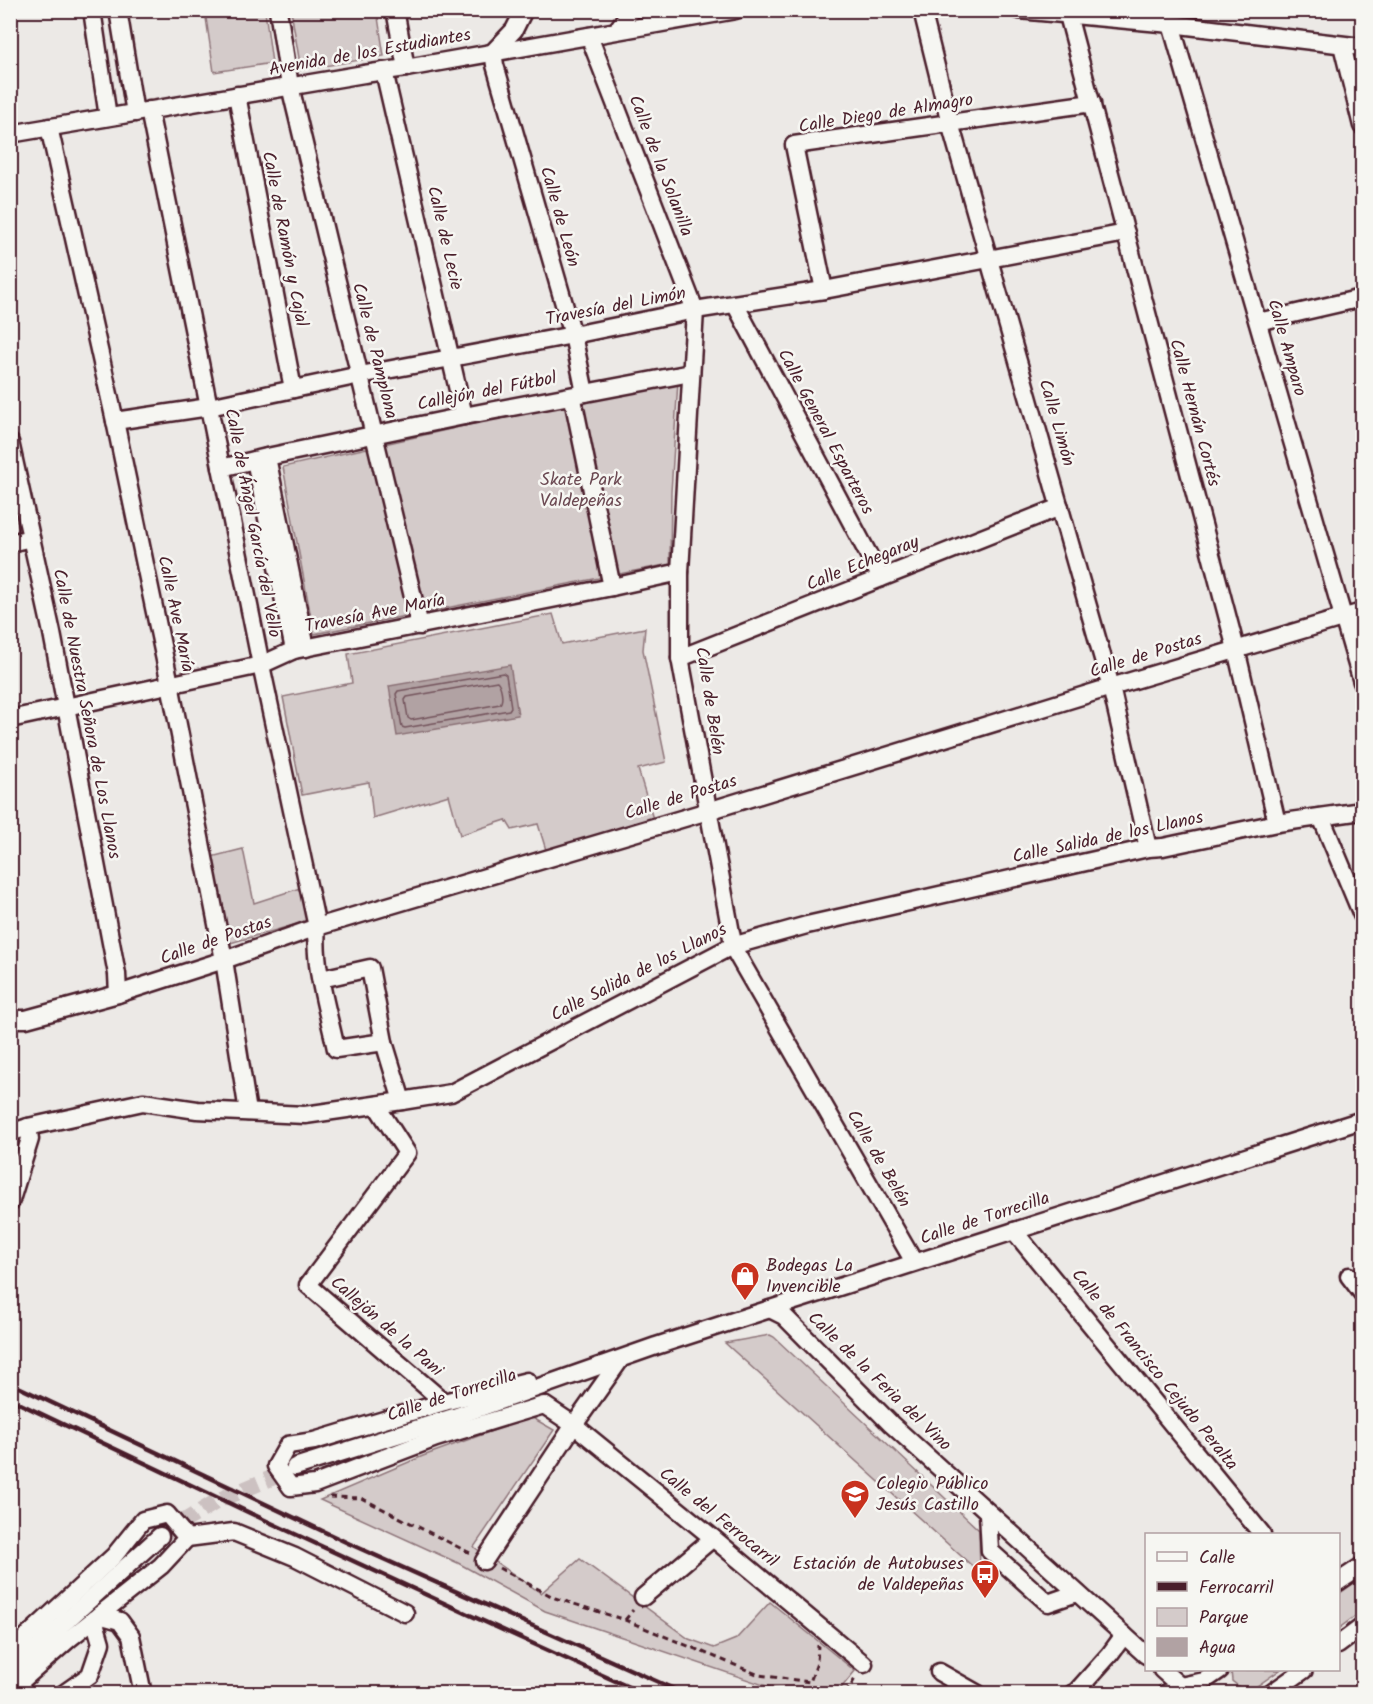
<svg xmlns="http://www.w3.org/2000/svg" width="1373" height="1704" viewBox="0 0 1373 1704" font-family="Kalam,sans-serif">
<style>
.green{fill:#d4cbca;stroke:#8f757a;stroke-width:1.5}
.water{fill:#b1a2a3;stroke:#886e73;stroke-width:1.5}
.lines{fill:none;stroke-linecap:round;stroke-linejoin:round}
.shore{stroke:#73535b;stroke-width:1.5}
.minor-tunnel{stroke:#ccc1c1;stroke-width:16;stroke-dasharray:16 8;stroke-linecap:butt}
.minor-casing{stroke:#4a1f2b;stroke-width:21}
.path{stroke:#4a1f2b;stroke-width:3;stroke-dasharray:6 4.5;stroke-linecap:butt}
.minor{stroke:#f6f6f2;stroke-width:16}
.rail{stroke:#4a1f2b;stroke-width:4.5}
.labels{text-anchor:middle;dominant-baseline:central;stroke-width:5;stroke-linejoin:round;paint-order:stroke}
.street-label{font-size:18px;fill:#4a1f2b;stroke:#f6f6f2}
.park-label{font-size:18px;fill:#6c4a53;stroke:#f6f6f2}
.poi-label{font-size:18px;fill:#4a1f2b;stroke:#f6f6f2;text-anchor:start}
</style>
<rect width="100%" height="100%" fill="#ece9e6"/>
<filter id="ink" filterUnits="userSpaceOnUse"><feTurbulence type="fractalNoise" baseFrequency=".0167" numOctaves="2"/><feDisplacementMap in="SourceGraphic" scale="12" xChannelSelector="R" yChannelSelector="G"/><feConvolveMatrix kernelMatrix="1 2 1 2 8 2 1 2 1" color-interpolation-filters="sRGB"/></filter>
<g filter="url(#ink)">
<g class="green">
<path d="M205 11H265L272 63 214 72Z"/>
<path d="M291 11H377L384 56 301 70Z"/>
<path d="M678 381 671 492 670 564 314 634 283 467 636 387Z"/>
<path d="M553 614 562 644 645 628 643 650 666 762 638 769 653 819 546 850 538 824 512 830 506 820 460 835 449 795 373 818 369 782 302 795 283 697 352 683 348 654Z"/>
<path d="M243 849 254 903 300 888 308 921 230 943 211 857Z"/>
<path d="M770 1335 774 1337 979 1530 980 1573 725 1343Z"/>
<path d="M531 1417 554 1430 474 1547 541 1593 580 1559 689 1639 714 1648 736 1639 770 1602 855 1671 837 1693H787L545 1611 458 1563 320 1500 423 1456Z"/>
<path d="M1362 1577V1611L1339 1628V1594Z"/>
<path d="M1231 1670H1280L1247 1693 1232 1681Z"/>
</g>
<path class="water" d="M510 665 518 715 397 736 389 686Z"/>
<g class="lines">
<g class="shore">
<path d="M503 673 506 675 511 707 509 710 405 728 402 727 396 694 398 691Z"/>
<path d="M497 681C501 685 504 699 500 704L411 720 408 718 405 700 407 697Z"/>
</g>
<path class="minor-tunnel" d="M160 1536 219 1500 293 1469"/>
<g class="minor-casing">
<g id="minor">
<path d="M92 10 108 117"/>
<path d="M118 10 135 113"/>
<path d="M278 10 290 86 420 626"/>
<path d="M395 10 406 68"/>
<path d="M524 10 514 30 493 52 495 65 573 335 585 393"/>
<path d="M922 10 950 123 1111 687 1148 848"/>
<path d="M1019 10 1171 24 1362 47"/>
<path d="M1068 15 1236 649 1277 823"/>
<path d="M1171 24 1362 682"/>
<path d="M617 30 631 10"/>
<path d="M589 36 695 310 680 572V658L732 938V946L914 1262"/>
<path d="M1342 45 1362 126"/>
<path d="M384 71 464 416"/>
<path d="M237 95 293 389"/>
<path d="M149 110 261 665 317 927C313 965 328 1011 336 1049L384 1042 370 968 321 979"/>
<path d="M49 127 115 421 170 684 224 960 248 1112"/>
<path d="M10 134 364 74 406 68 736 10"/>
<path d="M824 290 794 145 1092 103"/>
<path d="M735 304 881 578"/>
<path d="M1258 322 1362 298"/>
<path d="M571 396 573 399 612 587"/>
<path d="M115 421 209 407 360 375 573 335 695 310 824 290 1126 233"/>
<path d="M10 442 52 633 117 974 118 994"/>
<path d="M267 457 306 648"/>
<path d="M255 460 294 650"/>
<path d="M221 468 267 457 464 416 691 373"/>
<path d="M10 543 31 538"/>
<path d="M680 658 1060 507"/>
<path d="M10 719 261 665 294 650 612 587 680 572"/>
<path d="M1321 817 1362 915"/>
<path d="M10 1019H26L118 994 224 960 317 927 708 811 1111 687 1362 612"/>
<path d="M384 1042 402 1101"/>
<path d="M376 1105 407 1153 308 1285 444 1402"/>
<path d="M10 1133 28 1127 143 1102 197 1110 305 1115 402 1101 451 1093 732 946 807 925 1148 848 1163 847 1277 823 1362 811"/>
<path d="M10 1203 30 1139 28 1127"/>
<path d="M1014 1231 1262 1534"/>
<path d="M1349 1276 1362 1293"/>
<path d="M770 1309 784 1316 891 1424 1146 1655"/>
<path d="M527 1381 444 1402 314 1441 288 1445 276 1466 291 1487 315 1484 436 1438 544 1405 574 1425 713 1538 864 1664"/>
<path d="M295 1467 454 1417 656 1346 770 1309 1362 1120"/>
<path d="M988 1513 990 1551 1048 1603 1077 1593"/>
<path d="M187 1538 234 1532 295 1557 405 1613"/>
<path d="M484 1561 574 1425 620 1360"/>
<path d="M1338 1582 1362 1566"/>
<path d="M643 1597 713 1538"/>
<path d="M99 1615 120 1621 131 1636 143 1694"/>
<path d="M1338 1645 1362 1627"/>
<path d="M10 1652 114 1556 143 1520 167 1514 187 1538 161 1566 69 1639 10 1691"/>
<path d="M1162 1670 1188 1693"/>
<path d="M10 1672 160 1536"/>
<path d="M939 1672 978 1694"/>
<path d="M63 1694 90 1675 101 1643 94 1619"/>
<path d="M1072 1694 1076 1692 1110 1654 1124 1635"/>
<path d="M1165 1694 1180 1686 1204 1681 1220 1670"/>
<path d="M1270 1694 1304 1670"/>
</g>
</g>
<g class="path">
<path d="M330 1497 361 1498 472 1554"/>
<path d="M499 1568 555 1598 625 1620 759 1675 810 1682 817 1663 818 1645"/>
<path d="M625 1620 633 1610"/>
<path d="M846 1694 856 1677"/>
</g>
<use href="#minor" class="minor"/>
<g class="rail">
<path d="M10 1383 350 1544 685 1694"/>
<path d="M10 1399 269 1522 472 1616 644 1694"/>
</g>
</g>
</g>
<defs>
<g id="shop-pin" transform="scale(1.5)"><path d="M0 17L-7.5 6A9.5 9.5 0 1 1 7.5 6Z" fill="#c8321e" stroke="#f6f6f2"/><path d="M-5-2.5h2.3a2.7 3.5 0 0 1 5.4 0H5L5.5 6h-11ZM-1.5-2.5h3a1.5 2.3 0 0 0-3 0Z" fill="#fff"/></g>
<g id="school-pin" transform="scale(1.5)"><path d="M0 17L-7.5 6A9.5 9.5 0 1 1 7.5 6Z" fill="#c8321e" stroke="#f6f6f2"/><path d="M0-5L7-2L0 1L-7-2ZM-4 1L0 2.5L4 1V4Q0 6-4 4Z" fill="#fff"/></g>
<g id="bus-pin" transform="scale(1.5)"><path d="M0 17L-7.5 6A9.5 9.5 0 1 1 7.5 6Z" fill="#c8321e" stroke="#f6f6f2"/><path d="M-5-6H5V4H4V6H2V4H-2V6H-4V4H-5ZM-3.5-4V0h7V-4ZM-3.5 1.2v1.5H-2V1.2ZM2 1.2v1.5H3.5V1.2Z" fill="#fff"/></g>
</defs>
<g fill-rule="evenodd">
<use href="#shop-pin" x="745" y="1276"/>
<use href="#school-pin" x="855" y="1494"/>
<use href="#bus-pin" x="985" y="1574"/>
</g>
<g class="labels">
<g class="street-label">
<text transform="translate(370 53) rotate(-10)">Avenida de los Estudiantes</text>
<text transform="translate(886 114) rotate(-9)">Calle Diego de Almagro</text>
<text transform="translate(660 166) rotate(69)">Calle de la Solanilla</text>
<text transform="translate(559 217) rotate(74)">Calle de León</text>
<text transform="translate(444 238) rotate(77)">Calle de Lecie</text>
<text transform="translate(284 239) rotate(79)">Calle de Ramón y Cajal</text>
<text transform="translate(616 307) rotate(-11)">Travesía del Limón</text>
<text transform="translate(1286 348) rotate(74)">Calle Amparo</text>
<text transform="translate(374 351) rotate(76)">Calle de Pamplona</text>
<text transform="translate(487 392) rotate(-11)">Callejón del Fútbol</text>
<text transform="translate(1194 413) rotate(75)">Calle Hernán Cortés</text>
<text transform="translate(1056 423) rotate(74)">Calle Limón</text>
<text transform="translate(825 432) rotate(62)">Calle General Esparteros</text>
<text transform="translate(252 523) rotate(79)">Calle de Ángel García del Vello</text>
<text transform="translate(863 564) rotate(-22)">Calle Echegaray</text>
<text transform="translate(175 614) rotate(78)">Calle Ave María</text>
<text transform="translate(375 614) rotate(-11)">Travesía Ave María</text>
<text transform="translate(1146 656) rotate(-17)">Calle de Postas</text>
<text transform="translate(709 701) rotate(81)">Calle de Belén</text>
<text transform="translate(86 714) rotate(79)">Calle de Nuestra Señora de Los Llanos</text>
<text transform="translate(681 798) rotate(-17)">Calle de Postas</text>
<text transform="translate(1108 838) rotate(-12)">Calle Salida de los Llanos</text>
<text transform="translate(216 941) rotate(-19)">Calle de Postas</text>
<text transform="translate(639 973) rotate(-27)">Calle Salida de los Llanos</text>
<text transform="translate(878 1159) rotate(60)">Calle de Belén</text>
<text transform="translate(985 1219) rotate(-18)">Calle de Torrecilla</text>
<text transform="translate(386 1327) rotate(41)">Callejón de la Pani</text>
<text transform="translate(1154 1370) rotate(51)">Calle de Francisco Cejudo Peralta</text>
<text transform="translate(879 1382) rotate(44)">Calle de la Feria del Vino</text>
<text transform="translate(452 1396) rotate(-18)">Calle de Torrecilla</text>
<text transform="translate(718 1518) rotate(39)">Calle del Ferrocarril</text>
</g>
<g class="park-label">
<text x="581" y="480">Skate Park<tspan x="581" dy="21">Valdepeñas</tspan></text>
</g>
<g class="poi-label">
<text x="766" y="1266">Bodegas La<tspan x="766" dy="21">Invencible</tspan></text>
<text x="876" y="1484">Colegio Público<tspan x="876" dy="21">Jesús Castillo</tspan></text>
<text x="964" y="1564" text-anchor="end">Estación de Autobuses<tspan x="964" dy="21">de Valdepeñas</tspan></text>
</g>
</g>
<rect width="1373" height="1704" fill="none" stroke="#f6f6f2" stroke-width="36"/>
<rect x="18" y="18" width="1337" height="1668" fill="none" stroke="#4a1f2b" stroke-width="2" filter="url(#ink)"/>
<rect x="1145" y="1533" width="195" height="138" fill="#f6f6f2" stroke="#b1a0a2" stroke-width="1.5"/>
<rect x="1157" y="1552" width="30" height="9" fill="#f6f6f2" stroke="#b1a0a2" stroke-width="1.5"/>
<text x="1199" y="1563" font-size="18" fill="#4a1f2b">Calle</text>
<rect x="1157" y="1582" width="30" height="9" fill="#4a1f2b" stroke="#b1a0a2" stroke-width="1.5"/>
<text x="1199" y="1593" font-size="18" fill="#4a1f2b">Ferrocarril</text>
<rect x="1157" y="1608" width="30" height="18" fill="#d4cbca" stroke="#b1a0a2" stroke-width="1.5"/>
<text x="1199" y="1623" font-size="18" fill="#4a1f2b">Parque</text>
<rect x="1157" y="1638" width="30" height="18" fill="#b1a2a3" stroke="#b1a0a2" stroke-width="1.5"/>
<text x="1199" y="1653" font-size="18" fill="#4a1f2b">Agua</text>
</svg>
